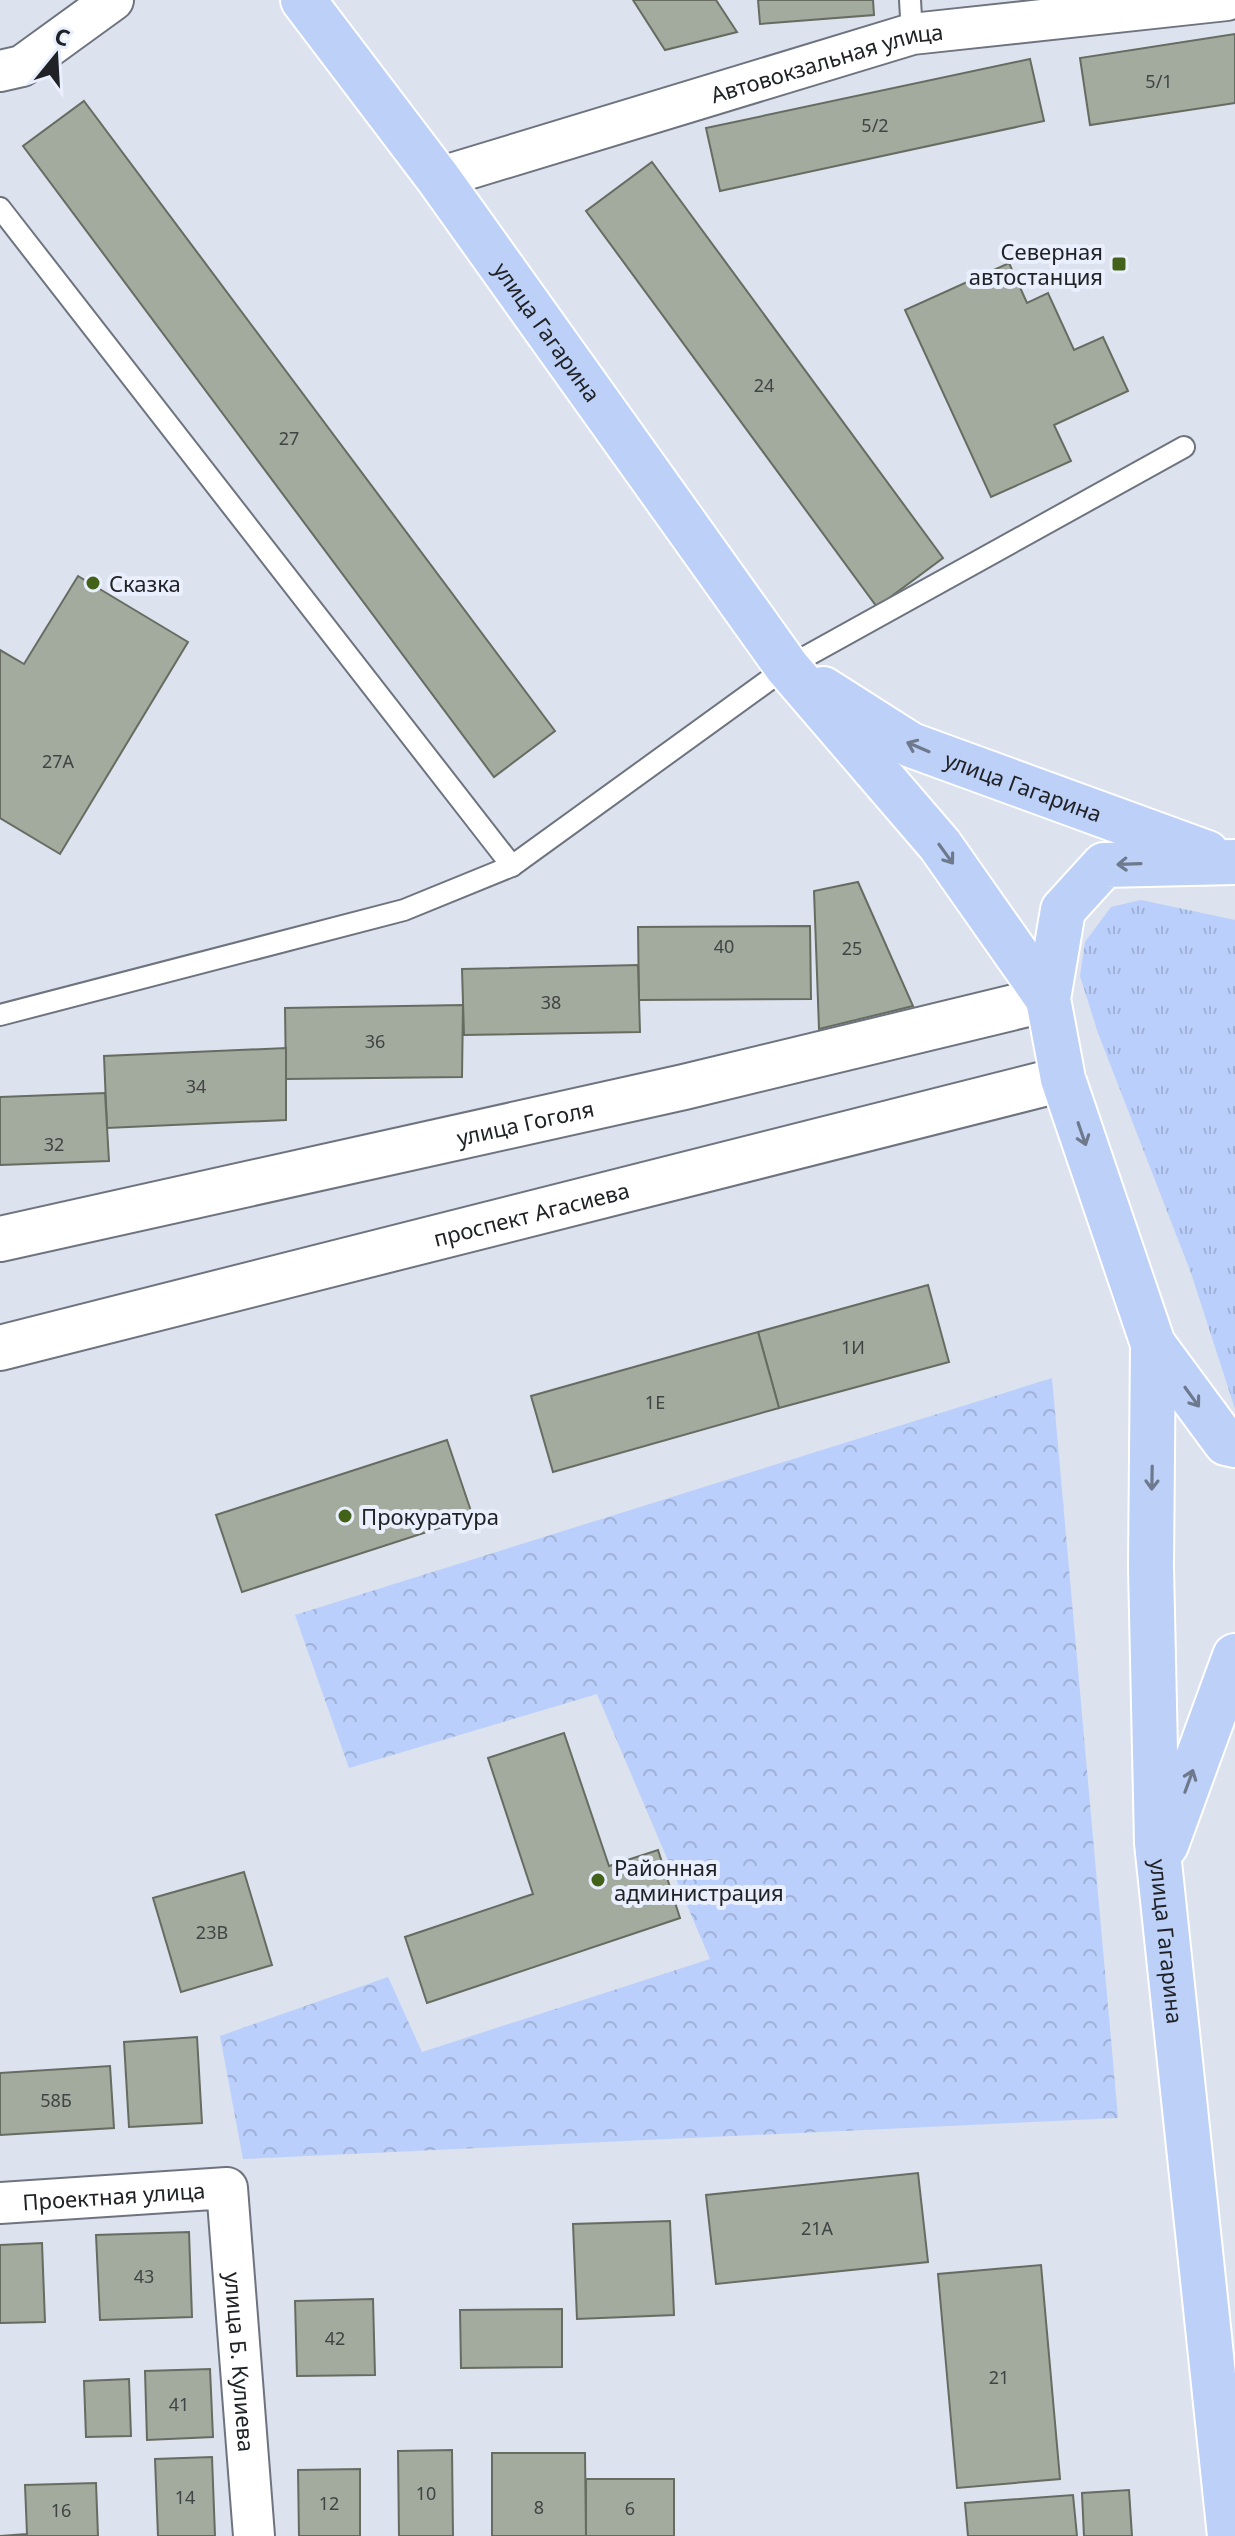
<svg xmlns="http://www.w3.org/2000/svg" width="1235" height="2536" viewBox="0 0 1235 2536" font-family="'Noto Sans',sans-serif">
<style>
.grass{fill:url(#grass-tufts)}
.park{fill:url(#park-crowns)}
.building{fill:#a3aa9e;stroke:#666c61;stroke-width:2}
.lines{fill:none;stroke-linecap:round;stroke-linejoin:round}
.lane-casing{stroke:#6e747f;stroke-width:24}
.street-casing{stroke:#6e747f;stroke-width:44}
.secondary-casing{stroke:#6e747f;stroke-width:48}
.primary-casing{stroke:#fff;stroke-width:48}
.lane{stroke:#fff;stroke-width:20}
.street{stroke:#fff;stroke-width:40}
.secondary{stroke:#fff;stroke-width:44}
.primary{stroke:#bdd0f7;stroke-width:44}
.oneway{stroke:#6e798e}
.poi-dot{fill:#416218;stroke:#e9effc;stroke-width:3}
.labels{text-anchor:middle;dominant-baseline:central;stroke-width:8;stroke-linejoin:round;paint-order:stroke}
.number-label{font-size:18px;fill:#414444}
.street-label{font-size:22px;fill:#202226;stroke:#e9effc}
.poi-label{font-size:22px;fill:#202226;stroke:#e9effc;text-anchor:start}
</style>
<defs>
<pattern id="grass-tufts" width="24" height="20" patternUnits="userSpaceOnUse" patternTransform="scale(2)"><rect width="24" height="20" fill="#bacffb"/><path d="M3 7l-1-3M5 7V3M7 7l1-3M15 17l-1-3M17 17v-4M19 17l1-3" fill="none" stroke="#a0b1d7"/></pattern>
<pattern id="park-crowns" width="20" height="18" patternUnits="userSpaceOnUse" patternTransform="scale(2)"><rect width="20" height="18" fill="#bacffb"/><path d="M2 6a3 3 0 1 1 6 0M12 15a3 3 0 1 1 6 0" fill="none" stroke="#a0b1d7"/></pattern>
</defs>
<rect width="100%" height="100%" fill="#dce2ee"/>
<path class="grass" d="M1141 900 1235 920V1409L1191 1273 1098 1033 1080 976 1085 942 1111 907Z"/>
<path class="park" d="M1052 1378 1118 2118 243 2159 220 2036 388 1977 422 2052 710 1959 597 1694 349 1768 295 1615Z"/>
<g class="building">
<path d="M633 0H716L737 32 665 50Z"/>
<path d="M758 0H873L874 15 760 24Z"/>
<path d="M1235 34V103L1090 125 1080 58Z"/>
<path d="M1030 59 1044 121 720 191 706 128Z"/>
<path d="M84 101 555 731 494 777 23 146Z"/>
<path d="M652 162 943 558 877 607 586 211Z"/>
<path d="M1009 263 1027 303 1048 293 1074 350 1103 337 1128 391 1054 425 1071 461 991 497 905 310Z"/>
<path d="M78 576 188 642 60 854 0 818V650L24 664Z"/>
<path d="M858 882 913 1006 819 1029 814 891Z"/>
<path d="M810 926 811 999 639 1000 638 927Z"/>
<path d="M638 965 640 1032 464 1035 462 969Z"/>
<path d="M463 1005 462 1077 286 1079 285 1008Z"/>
<path d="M286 1048V1120L107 1128 104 1056Z"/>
<path d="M105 1093 109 1161 0 1165V1097Z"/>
<path d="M928 1285 949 1362 779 1408 758 1332Z"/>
<path d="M758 1332 779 1408 553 1472 531 1396Z"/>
<path d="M447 1440 473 1517 242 1592 216 1515Z"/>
<path d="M564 1733 609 1866 658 1850 680 1918 427 2003 405 1937 533 1894 488 1758Z"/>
<path d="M244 1872 272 1965 181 1992 153 1898Z"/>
<path d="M197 2037 202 2123 129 2127 124 2042Z"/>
<path d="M110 2066 114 2128 0 2135V2073Z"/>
<path d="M918 2173 928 2262 716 2284 706 2195Z"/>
<path d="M670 2221 674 2315 577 2319 573 2224Z"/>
<path d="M189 2232 192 2317 100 2320 96 2235Z"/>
<path d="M42 2243 45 2322 0 2323V2245Z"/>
<path d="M1041 2265 1060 2479 957 2488 938 2274Z"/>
<path d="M373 2299 375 2375 297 2376 295 2301Z"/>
<path d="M562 2309V2367L461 2368 460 2310Z"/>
<path d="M210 2369 213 2437 147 2440 145 2371Z"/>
<path d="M129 2379 131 2436 86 2437 84 2381Z"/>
<path d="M452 2450 453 2536H399L398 2451Z"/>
<path d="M492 2453H585L586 2536H492Z"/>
<path d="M212 2457 215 2536H158L155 2459Z"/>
<path d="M360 2469V2536H299L298 2470Z"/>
<rect x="586" y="2479" width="88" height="57"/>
<path d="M96 2483 98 2536H0L27 2534 25 2485Z"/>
<path d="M1129 2490 1132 2536H1084L1082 2493Z"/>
<path d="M1073 2495 1077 2536H968L965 2503Z"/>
</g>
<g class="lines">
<g class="lane-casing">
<g id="lane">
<path d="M910 0 912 34"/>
<path d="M0 208 512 866"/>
<path d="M0 1015 404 910 512 866 787 667 1184 447"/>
</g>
</g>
<g class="street-casing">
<g id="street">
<path d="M0 71 22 66 113 0"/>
<path id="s1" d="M438 178 912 34 1227 0"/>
<path id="s2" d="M0 2203 227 2188 254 2536"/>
</g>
</g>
<g class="secondary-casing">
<g id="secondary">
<path id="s3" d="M0 1239 684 1087 1048 999"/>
<path id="s4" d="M0 1348 1063 1079"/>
</g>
</g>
<g class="primary-casing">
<g id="primary">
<path id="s5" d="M303 0 438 178 787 667 940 845 1048 999"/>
<path id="s6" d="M823 689 911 745 1207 853"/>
<path d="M1235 862 1104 865 1063 910 1048 999 1063 1079 1153 1344 1226 1443 1235 1445"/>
<path id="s7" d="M1153 1344 1151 1567 1157 1843 1230 2536"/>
<path d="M1166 1845 1235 1656"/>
</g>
</g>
<use href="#lane" class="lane"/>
<use href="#street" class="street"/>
<use href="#secondary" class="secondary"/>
<use href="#primary" class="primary"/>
</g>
<defs><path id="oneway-shaft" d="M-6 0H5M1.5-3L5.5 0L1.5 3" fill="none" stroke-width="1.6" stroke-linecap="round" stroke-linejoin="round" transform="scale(2)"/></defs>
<g class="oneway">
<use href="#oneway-shaft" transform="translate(918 747) rotate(-157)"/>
<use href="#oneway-shaft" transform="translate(946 854) rotate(54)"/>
<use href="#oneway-shaft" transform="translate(1129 864) rotate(178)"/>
<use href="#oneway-shaft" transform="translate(1082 1134) rotate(71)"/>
<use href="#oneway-shaft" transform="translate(1192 1397) rotate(54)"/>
<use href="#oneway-shaft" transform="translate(1152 1478) rotate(91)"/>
<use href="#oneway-shaft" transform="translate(1189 1781) rotate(-70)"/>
</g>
<g class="poi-dot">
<rect x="1111" y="256" width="16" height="16" rx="4"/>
<circle cx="93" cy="583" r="8"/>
<circle cx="345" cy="1516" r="8"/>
<circle cx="598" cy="1880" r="8"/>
</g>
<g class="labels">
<g class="number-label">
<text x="1159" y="81">5/1</text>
<text x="875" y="125">5/2</text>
<text x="764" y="385">24</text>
<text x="289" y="438">27</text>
<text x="58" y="761">27А</text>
<text x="724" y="946">40</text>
<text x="852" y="948">25</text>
<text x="551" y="1002">38</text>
<text x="375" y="1041">36</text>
<text x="196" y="1086">34</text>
<text x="54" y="1144">32</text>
<text x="853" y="1347">1И</text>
<text x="655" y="1402">1Е</text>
<text x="212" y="1932">23В</text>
<text x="56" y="2100">58Б</text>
<text x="817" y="2228">21А</text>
<text x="144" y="2276">43</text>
<text x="335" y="2338">42</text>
<text x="999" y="2377">21</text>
<text x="179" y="2404">41</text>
<text x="426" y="2493">10</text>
<text x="185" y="2497">14</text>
<text x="329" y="2503">12</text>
<text x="539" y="2507">8</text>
<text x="630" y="2508">6</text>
<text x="61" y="2510">16</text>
</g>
<g class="street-label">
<text stroke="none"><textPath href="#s1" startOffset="406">Автовокзальная улица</textPath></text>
<text stroke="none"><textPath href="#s5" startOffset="412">улица Гагарина</textPath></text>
<text stroke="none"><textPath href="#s6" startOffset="224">улица Гагарина</textPath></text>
<text stroke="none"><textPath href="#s3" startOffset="538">улица Гоголя</textPath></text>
<text stroke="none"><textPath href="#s4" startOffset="548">проспект Агасиева</textPath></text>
<text stroke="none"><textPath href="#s7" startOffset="598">улица Гагарина</textPath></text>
<text stroke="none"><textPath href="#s2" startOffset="114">Проектная улица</textPath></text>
<text stroke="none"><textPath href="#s2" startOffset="402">улица Б. Кулиева</textPath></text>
</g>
<g class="poi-label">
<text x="1103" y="251" text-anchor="end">Северная<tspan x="1103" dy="25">автостанция</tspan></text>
<text x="109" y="583">Сказка</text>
<text x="361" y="1516">Прокуратура</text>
<text x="614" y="1867">Районная<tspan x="614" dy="25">администрация</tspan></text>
</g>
</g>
<g transform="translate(56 56) rotate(18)" stroke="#e9effc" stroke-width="6" paint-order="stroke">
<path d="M0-6L14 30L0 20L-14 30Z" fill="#202226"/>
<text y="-12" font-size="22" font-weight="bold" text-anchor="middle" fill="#202226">С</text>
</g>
</svg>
